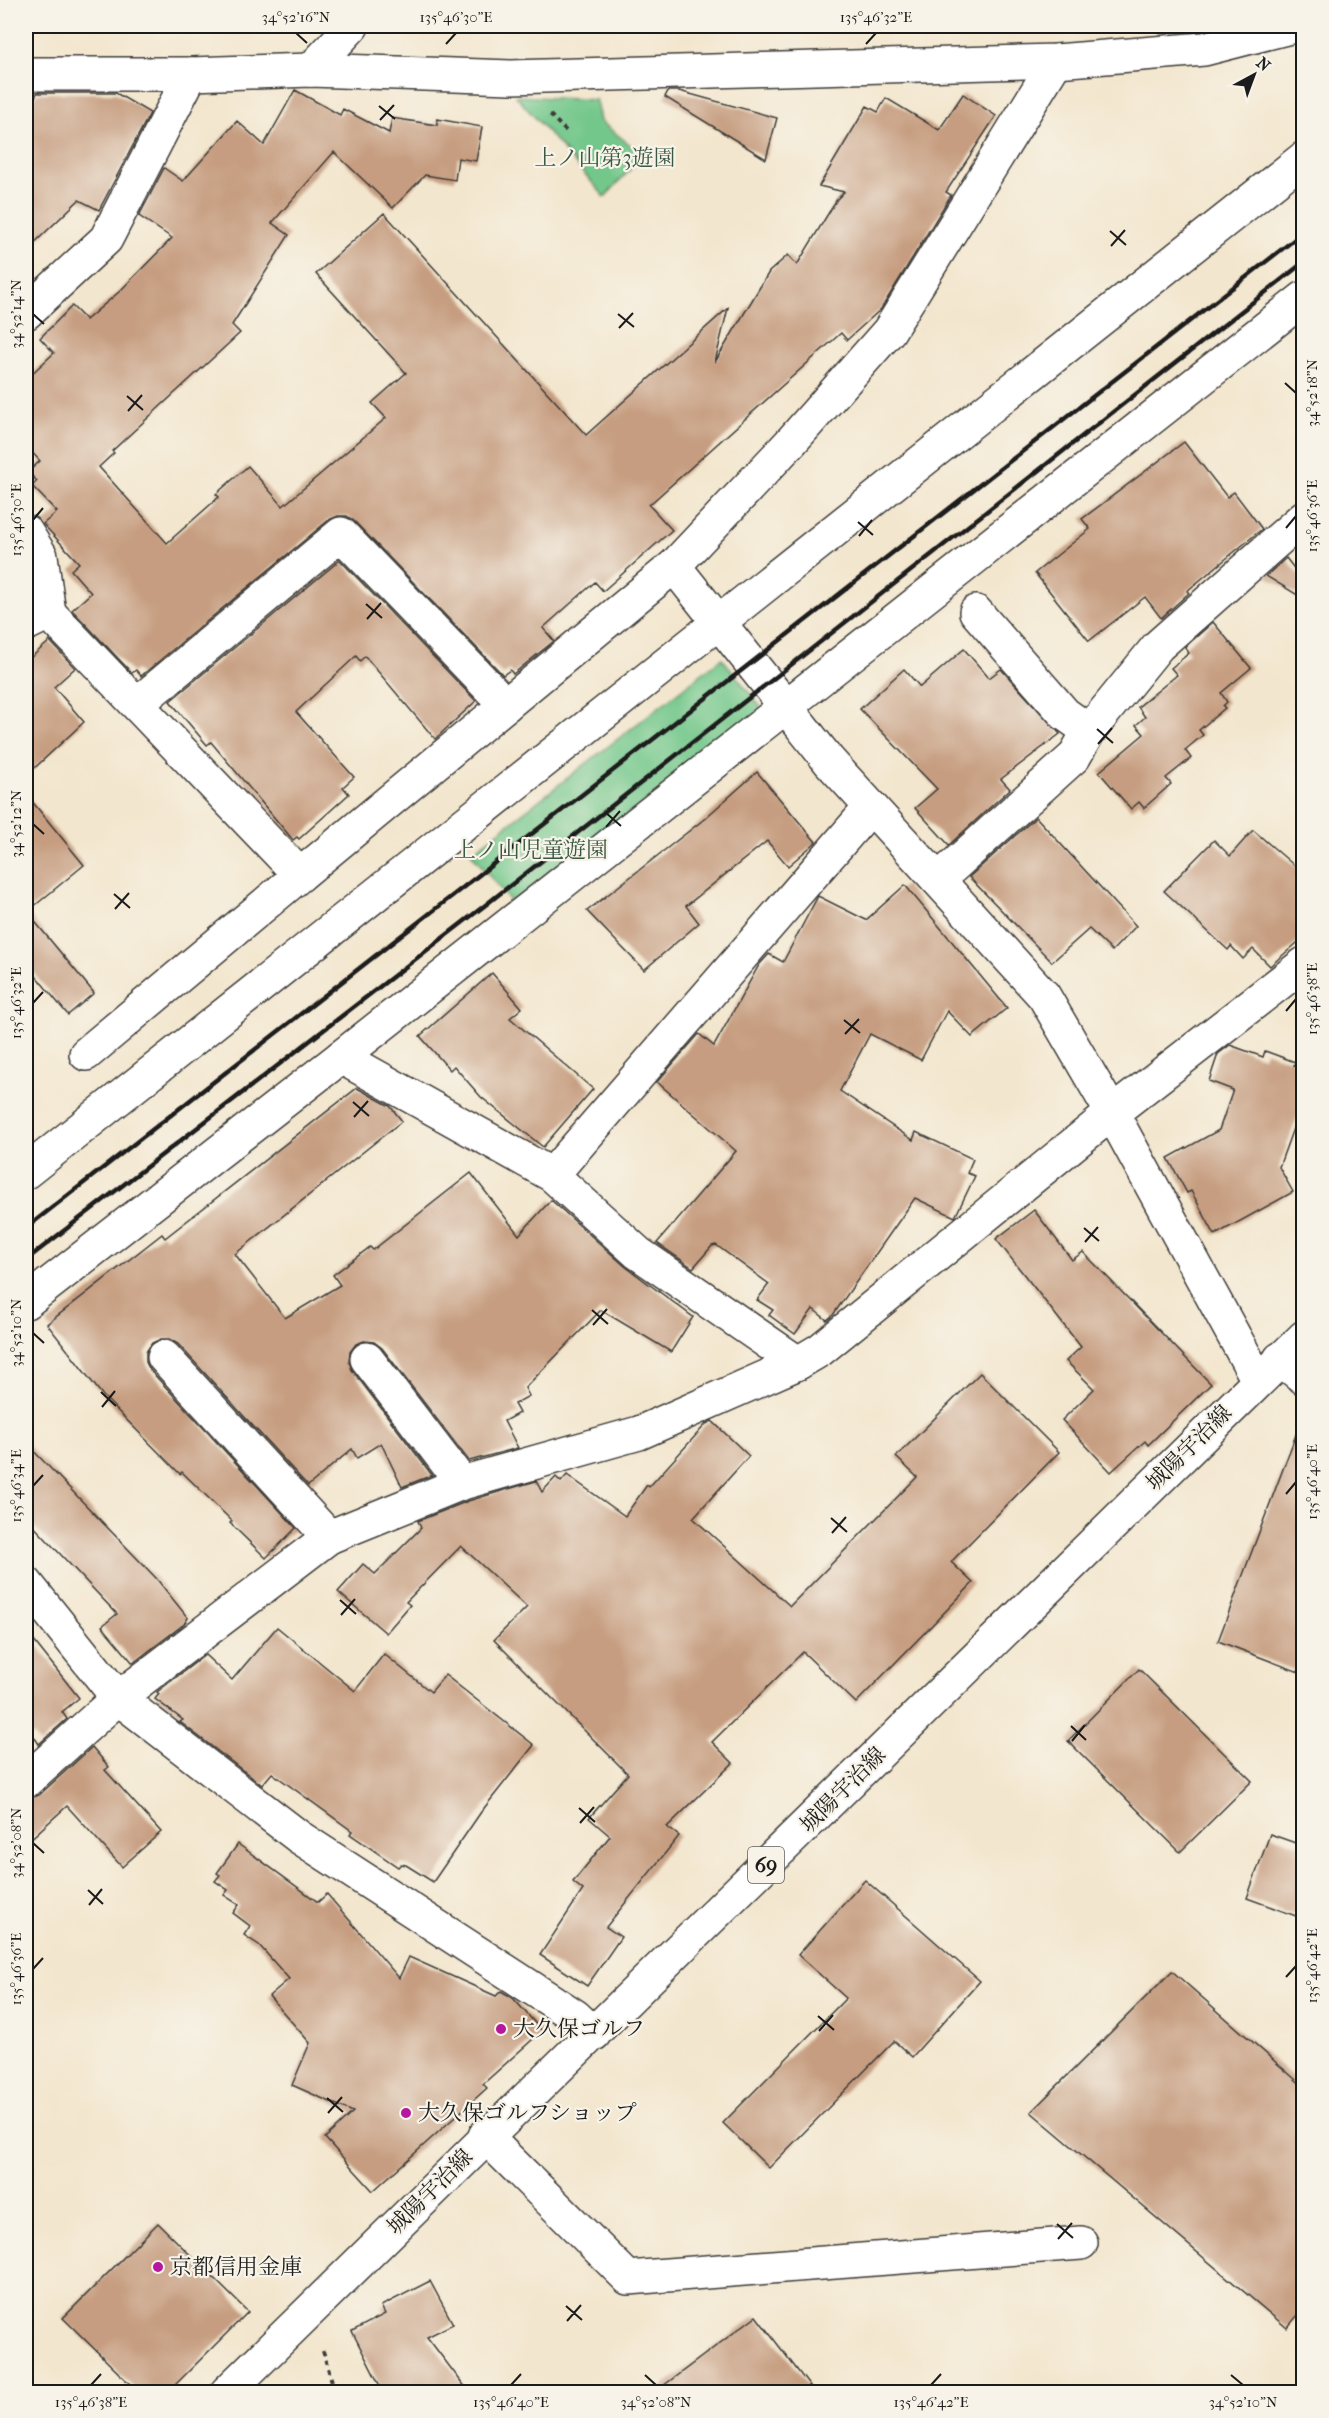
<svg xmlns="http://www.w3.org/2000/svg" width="1329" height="2418" viewBox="0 0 1329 2418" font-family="'IM FELL French Canon','Noto Serif JP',serif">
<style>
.green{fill:#73c78b;stroke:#487254;stroke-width:1.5}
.building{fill:#c69d80}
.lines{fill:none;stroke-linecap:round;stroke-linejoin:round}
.minor-casing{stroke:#3c3a37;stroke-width:36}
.major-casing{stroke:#3c3a37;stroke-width:36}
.path{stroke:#3c3a37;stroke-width:4;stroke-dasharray:4.5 4.5;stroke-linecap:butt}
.minor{stroke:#fff;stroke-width:33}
.major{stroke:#fff;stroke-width:33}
.rail{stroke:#1c1c1c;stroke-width:4.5}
.ticks{fill:none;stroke:#1c1c1c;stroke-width:2}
.poi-dot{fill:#b5179e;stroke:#f7f3e8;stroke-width:2}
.labels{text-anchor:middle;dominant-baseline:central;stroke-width:4.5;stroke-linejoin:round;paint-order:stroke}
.shield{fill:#f7f3e8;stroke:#5e5c59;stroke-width:1.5}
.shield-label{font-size:21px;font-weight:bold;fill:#1c1c1c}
.park-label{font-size:22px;fill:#3a5843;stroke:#f7f3e8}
.street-label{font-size:22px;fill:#1c1c1c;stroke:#f7f3e8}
.poi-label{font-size:22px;fill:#1c1c1c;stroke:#f7f3e8;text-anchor:start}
.neatline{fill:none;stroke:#1c1c1c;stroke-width:2}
.ticks-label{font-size:15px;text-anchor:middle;fill:#1c1c1c}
</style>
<rect width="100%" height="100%" fill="#f7f3e8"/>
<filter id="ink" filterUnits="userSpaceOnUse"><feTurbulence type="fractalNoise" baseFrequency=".0167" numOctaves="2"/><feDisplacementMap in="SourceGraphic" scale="12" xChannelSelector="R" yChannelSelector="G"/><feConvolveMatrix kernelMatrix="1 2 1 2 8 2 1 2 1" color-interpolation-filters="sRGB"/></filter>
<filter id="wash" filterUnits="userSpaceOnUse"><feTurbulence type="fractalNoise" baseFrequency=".008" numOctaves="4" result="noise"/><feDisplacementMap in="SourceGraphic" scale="24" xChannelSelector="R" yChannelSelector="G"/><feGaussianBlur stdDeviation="1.35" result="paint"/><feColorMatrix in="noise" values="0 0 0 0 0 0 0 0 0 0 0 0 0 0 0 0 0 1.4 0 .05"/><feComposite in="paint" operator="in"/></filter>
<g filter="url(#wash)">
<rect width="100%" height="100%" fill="#f3e6ce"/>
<g class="green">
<path d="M516 96 596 100 600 121 643 155 605 197Z"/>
<path d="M722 658 763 710 515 907 471 853Z"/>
</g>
<g id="blocks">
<g class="building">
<path d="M295 90 340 115 343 109 389 133 392 118 437 125V119L482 127 476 161 458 158 455 180 425 175 393 208 334 152 272 223 289 235 232 325 240 333 112 451 114 453 99 467 167 543 219 497 216 494 248 466 283 506 386 418 372 403 406 373 316 274 384 213 586 435 728 308 715 362 769 272 788 255 797 265 837 199 844 192 819 186 867 106 878 112 886 98 939 130 963 94 996 116 946 192 951 195 881 309 847 340 841 333 649 505 672 530 603 591 595 582 543 628 554 641 513 674 510 670 503 675 354 521 347 516H338L329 520 141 676 136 670 132 673 72 610 91 593 71 570 79 563 43 524 57 512 32 486 37 481 28 472 40 461 26 446V379L54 353 40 338 72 306 86 320 120 291 172 238 139 216 164 168 183 181 237 121 264 145Z"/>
<path d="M668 91H679L777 118 766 159 665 97Z"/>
<path d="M37 93H116L150 113 99 210 79 200 26 251V115Z"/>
<path d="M1184 442 1227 497 1234 492 1262 529 1187 591 1189 593 1161 618 1145 597 1089 641 1035 573 1090 529 1082 519Z"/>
<path d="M1286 558 1304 581V599L1266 576Z"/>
<path d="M340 560 476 701 435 739 365 656 360 661 356 656 296 712 354 777 343 787 349 794 299 839 297 837 293 840 211 742 207 745 170 701Z"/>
<path d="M1213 622 1251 668 1221 693 1227 702 1223 706 1225 708 1199 730 1203 735 1185 750 1191 758 1166 778 1171 784 1144 808 1139 802 1131 809 1099 772 1144 734 1136 725 1145 717 1138 707 1177 675 1171 668 1189 653 1185 647Z"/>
<path d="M50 641 75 668 54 687 84 722 26 776V655L29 659Z"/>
<path d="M964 649 989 678 1001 669 1060 734 1001 779 1010 789 949 845 915 808 937 789 860 709 904 669 920 687Z"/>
<path d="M757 772 816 842 788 866 767 841 686 906 699 923 644 970 587 911 703 820Z"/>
<path d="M26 794 84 865 27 912 94 993 68 1015 26 964Z"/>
<path d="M1036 817 1136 926 1112 951 1089 929 1052 962 969 877Z"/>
<path d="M1253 830 1304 874 1303 938 1270 966 1253 949 1243 959 1231 946 1228 950 1164 891 1214 840 1230 856Z"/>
<path d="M905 885 1007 1008 972 1037 947 1011 921 1060 870 1034 840 1091 913 1140 916 1132 973 1159 967 1173 975 1176 955 1217 915 1198 833 1315 827 1320 813 1309 795 1334 769 1315 773 1310 757 1300 769 1284 716 1245 712 1246 693 1268 657 1243 736 1151 657 1082 699 1034 714 1046 759 965 769 954 783 962 818 896 866 920Z"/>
<path d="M492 973 522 1008 510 1018 593 1089 543 1147 481 1097 454 1066 450 1070 420 1036Z"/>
<path d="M1230 1045 1263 1057 1265 1051 1295 1062 1294 1066 1304 1069V1098L1279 1167 1293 1192 1215 1235 1191 1191 1187 1193 1168 1158 1219 1130 1233 1090 1209 1081 1218 1054Z"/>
<path d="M357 1088 390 1106 402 1121 235 1254 285 1318 340 1285 333 1275 370 1247 373 1250 471 1173 519 1235 551 1200 626 1267 693 1317 671 1352 601 1310 525 1388 529 1396 514 1404 519 1413 504 1421 518 1448 469 1461 382 1348 374 1342 364 1341 356 1344 350 1352 349 1362 352 1370 432 1475 402 1487 381 1443 357 1458 352 1449 308 1486 178 1344 169 1339H161L152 1343 146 1352V1362L150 1370 296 1528 266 1558 230 1523 232 1521 182 1472 180 1474 103 1396 47 1324 162 1234 165 1238Z"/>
<path d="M1034 1210 1072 1260 1083 1252 1211 1384 1148 1445 1145 1441 1111 1472 1062 1420 1094 1389 1066 1361 1081 1347 996 1239Z"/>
<path d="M980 1373 1059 1452 951 1562 973 1583 856 1703 803 1652 712 1742 733 1763 667 1827 679 1836 606 1927 621 1937 587 1986 540 1955 583 1890 573 1882 610 1836 589 1818 628 1774 494 1640 527 1607 461 1546 406 1602 410 1605 386 1633 338 1592 363 1564 375 1574 421 1528 418 1521 468 1501 536 1481 542 1492 556 1477 561 1482 567 1475 625 1516 647 1485 649 1487 706 1424 712 1421 749 1456 693 1518 790 1606 917 1477 896 1457Z"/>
<path d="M1300 1424H1304V1674L1218 1641Z"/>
<path d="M26 1443 156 1578 188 1618 184 1624 133 1663 102 1626 117 1614 26 1518Z"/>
<path d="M277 1627 355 1691 384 1654 431 1692 445 1675 534 1745 481 1812 433 1882 406 1865 401 1864 398 1867 350 1834 352 1831 272 1773 262 1785 180 1722 183 1720 155 1699 159 1694 157 1692 205 1655 232 1680Z"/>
<path d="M26 1631 79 1698 62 1712 67 1719 39 1744 33 1735 26 1741Z"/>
<path d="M1139 1669 1252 1781 1180 1852 1068 1741Z"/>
<path d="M92 1747 109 1767 105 1770 161 1832 122 1867 67 1806 26 1843V1799L39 1795Z"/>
<path d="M1270 1834 1304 1846V1919L1247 1898Z"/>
<path d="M238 1844 318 1902 327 1894 399 1978 409 1957 496 1996 501 1991 513 1998 542 2031 483 2084 487 2088 373 2191 325 2138 353 2112 292 2085 310 2043 269 1996 289 1979 259 1945 244 1935 250 1926 233 1913 239 1905 224 1895 228 1890 215 1881 220 1875 217 1873Z"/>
<path d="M865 1880 980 1981 912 2057 894 2041 769 2168 723 2123 846 1998 798 1955Z"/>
<path d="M1172 1971 1304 2087V2308L1287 2328 1031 2112Z"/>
<path d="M158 2223 248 2312 168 2392H138L63 2318Z"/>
<path d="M430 2281 453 2324 427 2337 469 2392H383L352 2331 385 2314 381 2306Z"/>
<path d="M756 2316 814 2392H655Z"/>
</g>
</g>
</g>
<g filter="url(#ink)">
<use href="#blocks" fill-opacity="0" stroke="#3c3a37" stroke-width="1.5"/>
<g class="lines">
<g class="minor-casing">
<g id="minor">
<path d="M311 70 352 26"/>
<path d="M26 74H191L311 70 511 77 1056 61 1204 49 1294 26"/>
<path d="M26 313 106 239 191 74"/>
<path d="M26 532 41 556 49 613"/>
<path d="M674 566 829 761 1044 996 1112 1113 1258 1380"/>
<path d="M976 612 1065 714 1089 731"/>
<path d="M26 624 49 613 300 875 674 566 790 443 889 331 1056 61"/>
<path d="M137 704 341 534 506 705"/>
<path d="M938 880 1074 757 1089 731 1158 646 1304 517"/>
<path d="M86 1054 300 875"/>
<path d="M341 1057 552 1175 638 1253 798 1363"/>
<path d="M26 1172 1304 158"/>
<path d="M552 1175 871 807"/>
<path d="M26 1302 341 1057 1304 298"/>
<path d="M164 1357 329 1537"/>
<path d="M367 1359 462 1483"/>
<path d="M1280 1359 1304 1378"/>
<path d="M26 1583 118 1698 299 1837 575 2016 594 2034"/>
<path d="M26 1781 118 1698 329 1537 462 1483 639 1433 798 1363 820 1350 1112 1113 1304 964"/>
<path d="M485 2136 628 2278 1081 2243"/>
</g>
</g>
<g class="major-casing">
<path id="major" d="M227 2392 1304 1337"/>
</g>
<g class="path">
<path d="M550 115 567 132"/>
<path d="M323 2351 335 2392"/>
</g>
<use href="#minor" class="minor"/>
<use href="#major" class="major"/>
<g class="rail">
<path d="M26 1228 1304 232"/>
<path d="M26 1260 488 903 1304 262"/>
</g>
</g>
</g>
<path class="ticks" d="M296 33 307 43M446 44 456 33M866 44 876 33M379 106 395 119M380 120 394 105M1110 231 1126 245M1111 246 1125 230M33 314 44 324M618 314 634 327M619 328 633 313M1285 383 1296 393M127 396 143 410M128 411 142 395M33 520 43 508M858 522 873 535M1286 528 1296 516M859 536 872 520M366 604 382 618M367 619 381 603M1097 729 1113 743M1098 744 1112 728M605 812 621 826M33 824 44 834M606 827 620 811M114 894 130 908M115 909 129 893M33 1003 43 992M1286 1011 1296 999M844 1020 860 1033M845 1034 859 1019M353 1102 369 1116M354 1117 368 1101M1084 1228 1099 1241M1085 1242 1098 1227M592 1310 608 1324M593 1325 607 1309M33 1333 44 1343M101 1392 116 1406M102 1407 115 1391M33 1486 43 1475M1286 1494 1296 1482M831 1518 847 1532M832 1533 846 1517M340 1600 356 1614M341 1615 355 1599M1071 1726 1086 1740M1072 1741 1085 1725M579 1808 595 1822M580 1823 594 1807M33 1843 44 1853M88 1890 103 1904M89 1905 102 1889M33 1969 43 1958M1286 1977 1296 1966M818 2016 834 2030M819 2031 833 2015M327 2098 343 2112M328 2113 342 2097M1057 2224 1073 2238M1058 2239 1072 2223M566 2306 582 2320M567 2321 581 2305M645 2375 656 2385M1231 2375 1243 2385M91 2385 101 2374M511 2385 521 2374M931 2385 941 2374"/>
<g class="poi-dot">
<circle cx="501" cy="2029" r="6"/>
<circle cx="406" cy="2113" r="6"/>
<circle cx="158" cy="2267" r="6"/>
</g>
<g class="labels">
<rect class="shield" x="748" y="1847" width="36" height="36" rx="4.5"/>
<g class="shield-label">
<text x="766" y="1865">69</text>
</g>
<g class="park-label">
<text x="605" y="158">上ノ山第3遊園</text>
<text x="531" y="850">上ノ山児童遊園</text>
</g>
<g class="street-label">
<text transform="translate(1189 1448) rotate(-45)">城陽宇治線</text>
<text transform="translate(843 1790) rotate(-45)">城陽宇治線</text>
<text transform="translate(430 2192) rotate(-45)">城陽宇治線</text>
</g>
<g class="poi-label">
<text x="513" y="2029">大久保ゴルフ</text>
<text x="418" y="2113">大久保ゴルフショップ</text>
<text x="170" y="2267">京都信用金庫</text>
</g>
</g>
<rect width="1329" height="2418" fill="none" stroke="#f7f3e8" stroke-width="66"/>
<g transform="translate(1254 75) rotate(41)" stroke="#f7f3e8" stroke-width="4.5" paint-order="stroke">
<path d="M0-4.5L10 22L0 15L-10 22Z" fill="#1c1c1c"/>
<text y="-9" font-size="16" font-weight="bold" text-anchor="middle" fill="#1c1c1c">N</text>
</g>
<rect x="33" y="33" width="1263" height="2352" class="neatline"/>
<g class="ticks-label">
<text x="296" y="22">34°52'16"N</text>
<text x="456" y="22">135°46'30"E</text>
<text x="876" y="22">135°46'32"E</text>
<text transform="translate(16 314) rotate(-90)" y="5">34°52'14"N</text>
<text transform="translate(1312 393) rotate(-90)" y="5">34°52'18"N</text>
<text transform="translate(1312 516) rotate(-90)" y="5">135°46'36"E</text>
<text transform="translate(16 520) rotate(-90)" y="5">135°46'30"E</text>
<text transform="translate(16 824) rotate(-90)" y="5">34°52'12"N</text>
<text transform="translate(1312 999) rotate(-90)" y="5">135°46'38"E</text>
<text transform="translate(16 1003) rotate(-90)" y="5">135°46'32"E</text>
<text transform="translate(16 1333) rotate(-90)" y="5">34°52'10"N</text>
<text transform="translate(1312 1482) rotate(-90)" y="5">135°46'40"E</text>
<text transform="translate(16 1486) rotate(-90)" y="5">135°46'34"E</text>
<text transform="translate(16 1843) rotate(-90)" y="5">34°52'08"N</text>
<text transform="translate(1312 1966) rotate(-90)" y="5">135°46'42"E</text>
<text transform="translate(16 1969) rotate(-90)" y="5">135°46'36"E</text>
<text x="91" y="2407">135°46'38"E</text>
<text x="511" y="2407">135°46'40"E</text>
<text x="656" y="2407">34°52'08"N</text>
<text x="931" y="2407">135°46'42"E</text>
<text x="1243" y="2407">34°52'10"N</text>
</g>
</svg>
